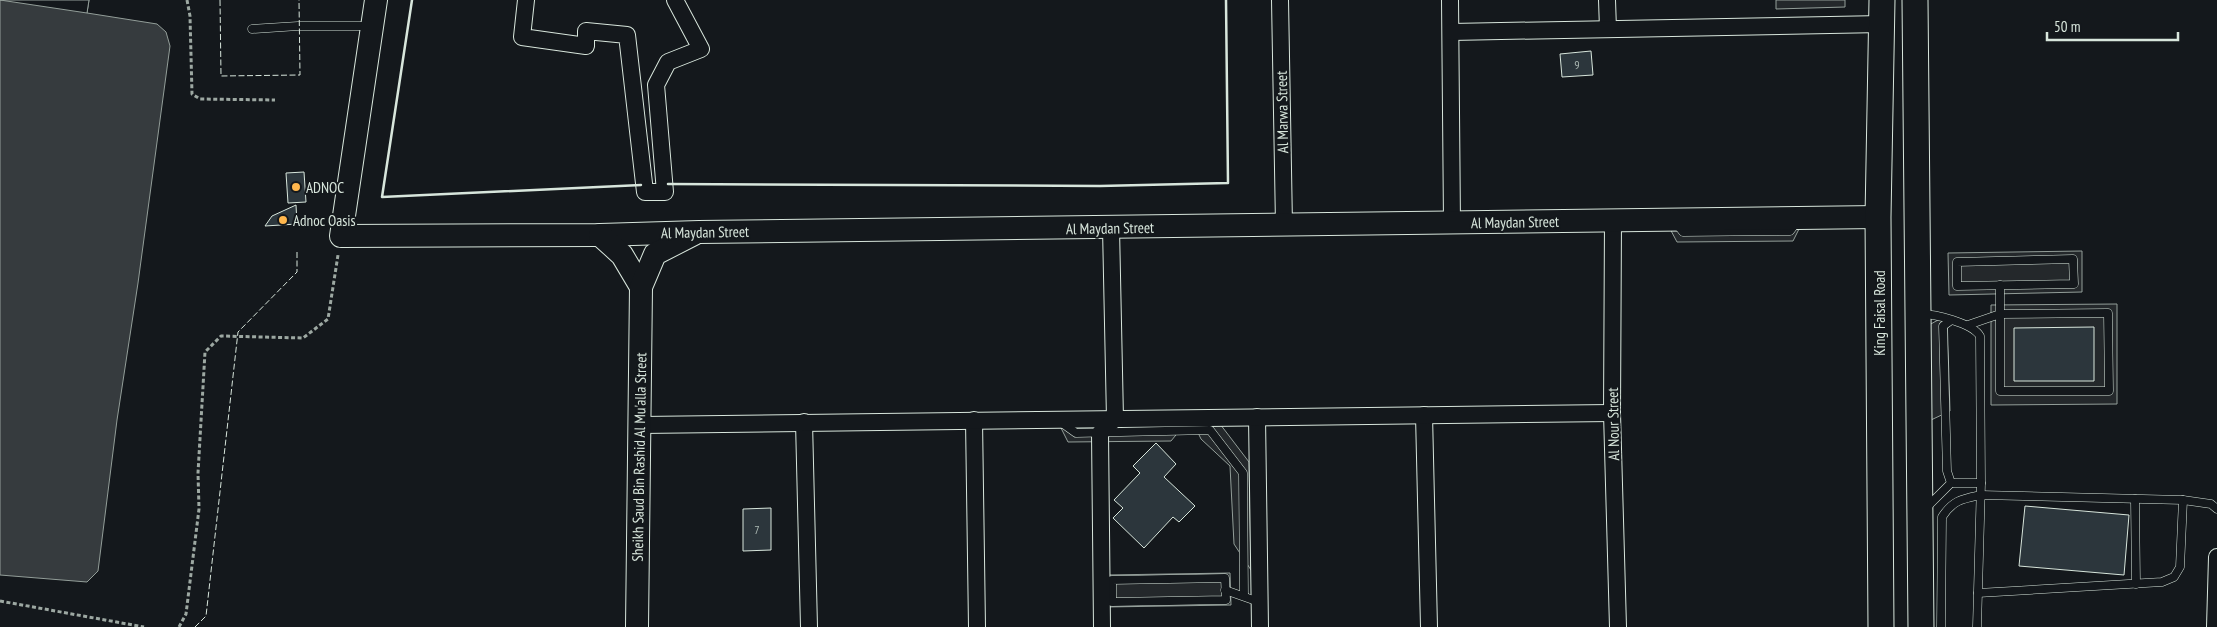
<svg xmlns="http://www.w3.org/2000/svg" width="2217" height="627" viewBox="0 0 2217 627" font-family="'PT Sans Narrow',sans-serif">
<style>
.parking{fill:#24282b;stroke:#939e99}
.water{fill:#363b3e;stroke:#939e99}
.pier{fill:#14181c;stroke:#939e99}
.building{fill:#2c363c;stroke:#d8e6dc}
.lines{fill:none;stroke-linecap:round;stroke-linejoin:round}
.lane-casing{stroke:#d8e6dc;stroke-width:9}
.street-casing{stroke:#d8e6dc;stroke-width:18}
.secondary-casing{stroke:#d8e6dc;stroke-width:24}
.primary-casing{stroke:#d8e6dc;stroke-width:27}
.path{stroke:#9da8a2;stroke-width:3;stroke-dasharray:4 2.5;stroke-linecap:butt}
.lane{stroke:#14181c;stroke-width:8}
.street{stroke:#14181c;stroke-width:16}
.secondary{stroke:#14181c;stroke-width:22}
.primary{stroke:#14181c;stroke-width:25}
.fence{stroke:#d8e6dc;stroke-width:1;stroke-dasharray:6 2.5;stroke-linecap:butt}
.wall{stroke:#d8e6dc;stroke-width:2.5}
.poi-dot{fill:#ffb74d;stroke:#14181c;stroke-width:2}
.labels{text-anchor:middle;dominant-baseline:central;stroke-width:4;stroke-linejoin:round;paint-order:stroke}
.number-label{font-size:12px;fill:#adbab4}
.street-label{font-size:15px;fill:#d8e6dc;stroke:#14181c}
.poi-label{font-size:15px;fill:#d8e6dc;stroke:#14181c;text-anchor:start}
</style>
<rect width="100%" height="100%" fill="#14181c"/>
<g class="parking">
<path d="M1776 0H1845V7L1776 9Z"/>
<path d="M1802 223 1793 241 1677 242 1668 225Z"/>
<path d="M2082 251V292L1949 295 1948 253Z"/>
<path d="M2117 304V404L1991 405V305Z"/>
<path d="M1947 315 1950 411 1931 420 1929 325Z"/>
<path d="M1189 419 1171 441 1068 442 1058 422Z"/>
<path d="M1192 420H1217L1249 462 1251 570 1234 544 1230 466 1201 439Z"/>
<path d="M1230 573 1231 605 1107 607 1106 575Z"/>
</g>
<path class="water" d="M0 0H89L87 13 157 24 166 32 170 46 138 283 117 420 98 571 87 582 0 575Z"/>
<path class="pier" d="M0 0H89L87 13Z"/>
<g class="building">
<path d="M1591 51 1593 75 1562 77 1560 54Z"/>
<path d="M304 172 306 202 288 203 286 173Z"/>
<path d="M296 205 297 224 265 226 272 216Z"/>
<path d="M2094 327V381H2014V328Z"/>
<path d="M1156 443 1176 464 1164 477 1195 506 1179 522 1173 517 1144 548 1113 518 1123 508 1114 500 1140 473 1133 466Z"/>
<path d="M2025 506 2129 515 2124 575 2019 566Z"/>
<path d="M771 508V550L743 551V509Z"/>
</g>
<g class="lines">
<g class="lane-casing">
<g id="lane">
<path d="M252 29 298 26H369"/>
<path d="M1676 223 1683 232 1790 231 1796 223"/>
<path d="M2073 259 2074 284 1957 286V262Z"/>
<path d="M1921 314C1935 314 1972 323 1980 336L1981 483H1951"/>
<path d="M1968 325 2000 314 2108 313 2109 391H2000V285"/>
<path d="M1062 423 1076 433 1210 430 1243 473 1244 596"/>
<path d="M2135 499 2136 584"/>
<path d="M1925 509 1951 483 1947 471 1943 326 1950 321"/>
<path d="M1225 578 1226 600 1112 602V580Z"/>
<path d="M1225 590 1259 602"/>
<path d="M1978 593 2162 582 2174 577 2180 567 2183 500"/>
<path d="M1941 627 1942 517C1953 500 1962 499 1981 495L2183 500 2211 504 2217 509"/>
<path d="M1977 627 1981 483"/>
</g>
</g>
<g class="street-casing">
<g id="street">
<path d="M526 0 522 37 586 46V31L627 35 645 192H665L656 85 668 62 701 49 675 0"/>
<path d="M1280 0 1284 225"/>
<path d="M1450 0 1452 223"/>
<path d="M1607 0 1608 29"/>
<path d="M1451 32 1882 24"/>
<path d="M1613 221 1612 413 1618 627"/>
<path d="M1424 415 1429 627"/>
<path d="M1257 417 1260 627"/>
<path d="M974 420 977 627"/>
<path d="M804 422 809 627"/>
<path d="M641 425 1612 413"/>
<path d="M1102 627 1100 433 1115 419 1111 228"/>
<path d="M2215 627 2217 557"/>
</g>
</g>
<g class="secondary-casing">
<g id="secondary">
<path d="M376 0 341 236 600 235 699 232 1878 217"/>
<path d="M600 235 622 255 641 287"/>
<path d="M637 627 641 287 655 254 694 234"/>
</g>
</g>
<g class="primary-casing">
<g id="primary">
<path d="M1915 0 1921 627"/>
<path d="M1881 627 1878 217 1882 0"/>
</g>
</g>
<g class="path">
<path d="M187 0 190 16 192 94 200 99 275 100"/>
<path d="M0 601 144 627"/>
<path d="M179 627 186 614 199 509 198 473 205 352 221 336 303 338 328 319 338 255"/>
</g>
<use href="#lane" class="lane"/>
<use href="#street" class="street"/>
<use href="#secondary" class="secondary"/>
<use href="#primary" class="primary"/>
<g class="fence">
<path d="M220 0 221 76 300 75 299 0"/>
<path d="M195 627 206 616 238 332 297 272V252"/>
</g>
<g class="wall">
<path d="M412 0 382 197 641 185"/>
<path d="M668 184 1100 186 1228 183 1226 0"/>
</g>
</g>
<g class="poi-dot">
<circle cx="296" cy="187" r="5"/>
<circle cx="283" cy="220" r="5"/>
</g>
<g class="labels">
<g class="number-label">
<text x="1577" y="64">9</text>
<text x="757" y="529">7</text>
</g>
<g class="street-label">
<text transform="translate(1282 112) rotate(-91)">Al Marwa Street</text>
<text transform="translate(1515 222) rotate(-1)">Al Maydan Street</text>
<text transform="translate(1110 228) rotate(-1)">Al Maydan Street</text>
<text transform="translate(705 232) rotate(-1)">Al Maydan Street</text>
<text transform="translate(1879 313) rotate(-90)">King Faisal Road</text>
<text transform="translate(1613 424) rotate(-91)">Al Nour Street</text>
<text transform="translate(639 457) rotate(-89)">Sheikh Saud Bin Rashid Al Mu'alla Street</text>
</g>
<g class="poi-label">
<text x="306" y="187">ADNOC</text>
<text x="293" y="220">Adnoc Oasis</text>
</g>
</g>
<path d="M2047 32v8h131v-8" fill="none" stroke="#d8e6dc" stroke-width="2.5"/>
<text x="2054" y="32" font-size="15" fill="#d8e6dc" stroke="#14181c" stroke-width="4" paint-order="stroke">50 m</text>
</svg>
